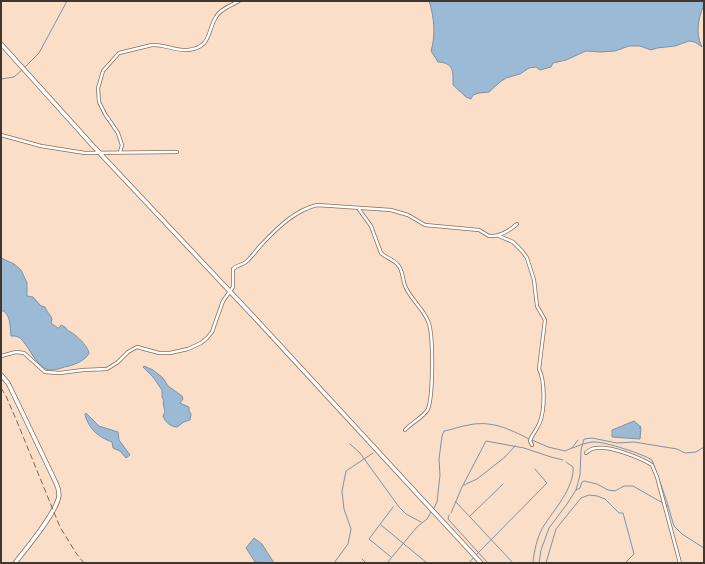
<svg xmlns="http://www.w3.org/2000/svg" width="705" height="564" viewBox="0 0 705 564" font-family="'Asap Condensed',sans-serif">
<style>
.water{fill:#9abad5;stroke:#8093a3}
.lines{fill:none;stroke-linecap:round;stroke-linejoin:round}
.stream{stroke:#8093a3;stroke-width:1}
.minor-casing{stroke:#856d5a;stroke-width:4}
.secondary-casing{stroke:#856d5a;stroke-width:5}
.minor{stroke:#fff;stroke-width:2.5}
.secondary{stroke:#fff;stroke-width:3.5}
.rail{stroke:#79695c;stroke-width:1;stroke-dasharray:6 3;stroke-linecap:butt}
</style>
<rect width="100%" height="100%" fill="#fadec8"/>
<g class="water">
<path d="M429 1H704C704 6 702 9 701 13 697 24 697 37 702 47L695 42 689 41 675 46 657 48 651 50 640 46H629L615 51 601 52 586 51 566 60 553 63 551 67 540 70 536 67 529 68 520 74 506 78 500 82 489 92 479 93 473 95 471 99 466 97 453 85C453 71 454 63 438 62L431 51C436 35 434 16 429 1Z"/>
<path d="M1 258 14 264 21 270 27 283V296L33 297 41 306 45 307C47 313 51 315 52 319L51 323 58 328H59L61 325 65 327C69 333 71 331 75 335 80 339 88 347 89 353 86 360 76 364 69 366 63 367 57 370 51 370 37 370 30 347 20 338 17 336 14 336 11 336 10 327 11 313 1 310Z"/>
<path d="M144 366 153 370 163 378 168 386 182 396 183 399 180 403 189 407V411L191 414 190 420 184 422 177 427C171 427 165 422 163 416L165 412 163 403 164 401 162 397V390L153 377 143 367Z"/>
<path d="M86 413 99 426 118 432 119 440 130 455 126 458 120 451 113 448 112 442C98 437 89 429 85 415Z"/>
<path d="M634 421 641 427 639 428H641L640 439 612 437V430Z"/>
<path d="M254 538 262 544 274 563 255 562 246 548Z"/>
</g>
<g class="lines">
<g class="stream">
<path d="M24 68 39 53 67 1"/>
<path d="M1 79 14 77 22 70"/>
<path d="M532 440 548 447 565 451 572 448 578 440"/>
<path d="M350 444 360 453 399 507 406 514 421 522"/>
<path d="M573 448C580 445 587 442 595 442 606 442 643 454 652 460L666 499 674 526 682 534 704 548"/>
<path d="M464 485 477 479 505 457 515 446"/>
<path d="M576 490 580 488 582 482 584 481 597 484 608 490 615 491 624 486H633L668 506"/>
<path d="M456 502 513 563"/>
<path d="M433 510 437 502 440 475 439 459 442 436 444 431C452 430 460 426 469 425 490 420 510 429 529 439"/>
<path d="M451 513 462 487 486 441 524 448 551 457 563 460"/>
<path d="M449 515 448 519 488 563"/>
<path d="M470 516 503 484"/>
<path d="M381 525 427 563"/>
<path d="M476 555 547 483 535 469"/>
<path d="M391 557 369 539 393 507"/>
<path d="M362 559 366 563"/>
<path d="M45 563H46"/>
<path d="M334 563 348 544 351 529 344 509 342 491 346 471 373 453"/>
<path d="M387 563 417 527 427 519 431 512"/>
<path d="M469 563 474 557"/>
<path d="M533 563C534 551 537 538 543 527 553 511 575 487 573 467L566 462"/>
<path d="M539 563 541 550 549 528 567 504 576 490 580 475 581 450 584 439 592 438 617 443 634 442 677 449 685 453 696 452 704 447"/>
<path d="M546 563 556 529 581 498 589 495 597 496 605 499 619 513H623L634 554 625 563"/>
</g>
<g class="minor-casing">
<g id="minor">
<path d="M1 135 41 146 85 153 177 152"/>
<path d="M120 152 122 145 118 133 105 114 99 102 98 88 101 78 103 71 119 53 152 45C164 44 175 51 188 50 212 47 207 31 216 17 220 9 232 5 239 1"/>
<path d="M358 208 371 226 381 253C386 258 393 259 398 265 404 272 402 281 406 288 412 300 423 309 428 321 434 334 433 396 428 409 424 417 411 423 405 430"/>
<path d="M499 236 513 242 522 251 527 258 534 280 537 306 545 320 539 369C545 381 545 409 540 422 538 427 534 433 531 438L530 441 532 445"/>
<path d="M1 356 16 352 24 353 45 372 60 373 83 370 107 369 118 362 128 352 137 347 159 353H170L188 349 201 343 207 338 212 332 223 301 233 287V269C237 265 242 265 246 262 253 256 257 249 263 243 278 227 296 210 317 205L391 210 408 215 425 225 479 230 489 236C500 237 509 231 517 224"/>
<path d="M586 453C589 450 592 448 597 448 611 446 641 458 652 465L657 477 680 563"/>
</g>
</g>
<g class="secondary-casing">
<g id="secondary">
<path d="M1 44 94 147 254 317 481 563"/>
<path d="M1 375 8 383 11 389 56 483C58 487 59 491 59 495 58 511 26 549 15 563"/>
</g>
</g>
<use href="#minor" class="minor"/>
<use href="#secondary" class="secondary"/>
<path class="rail" d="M1 388 6 396 18 424 60 527 76 553 84 563"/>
</g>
<rect width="705" height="564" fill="none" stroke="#42372e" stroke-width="4"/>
</svg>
